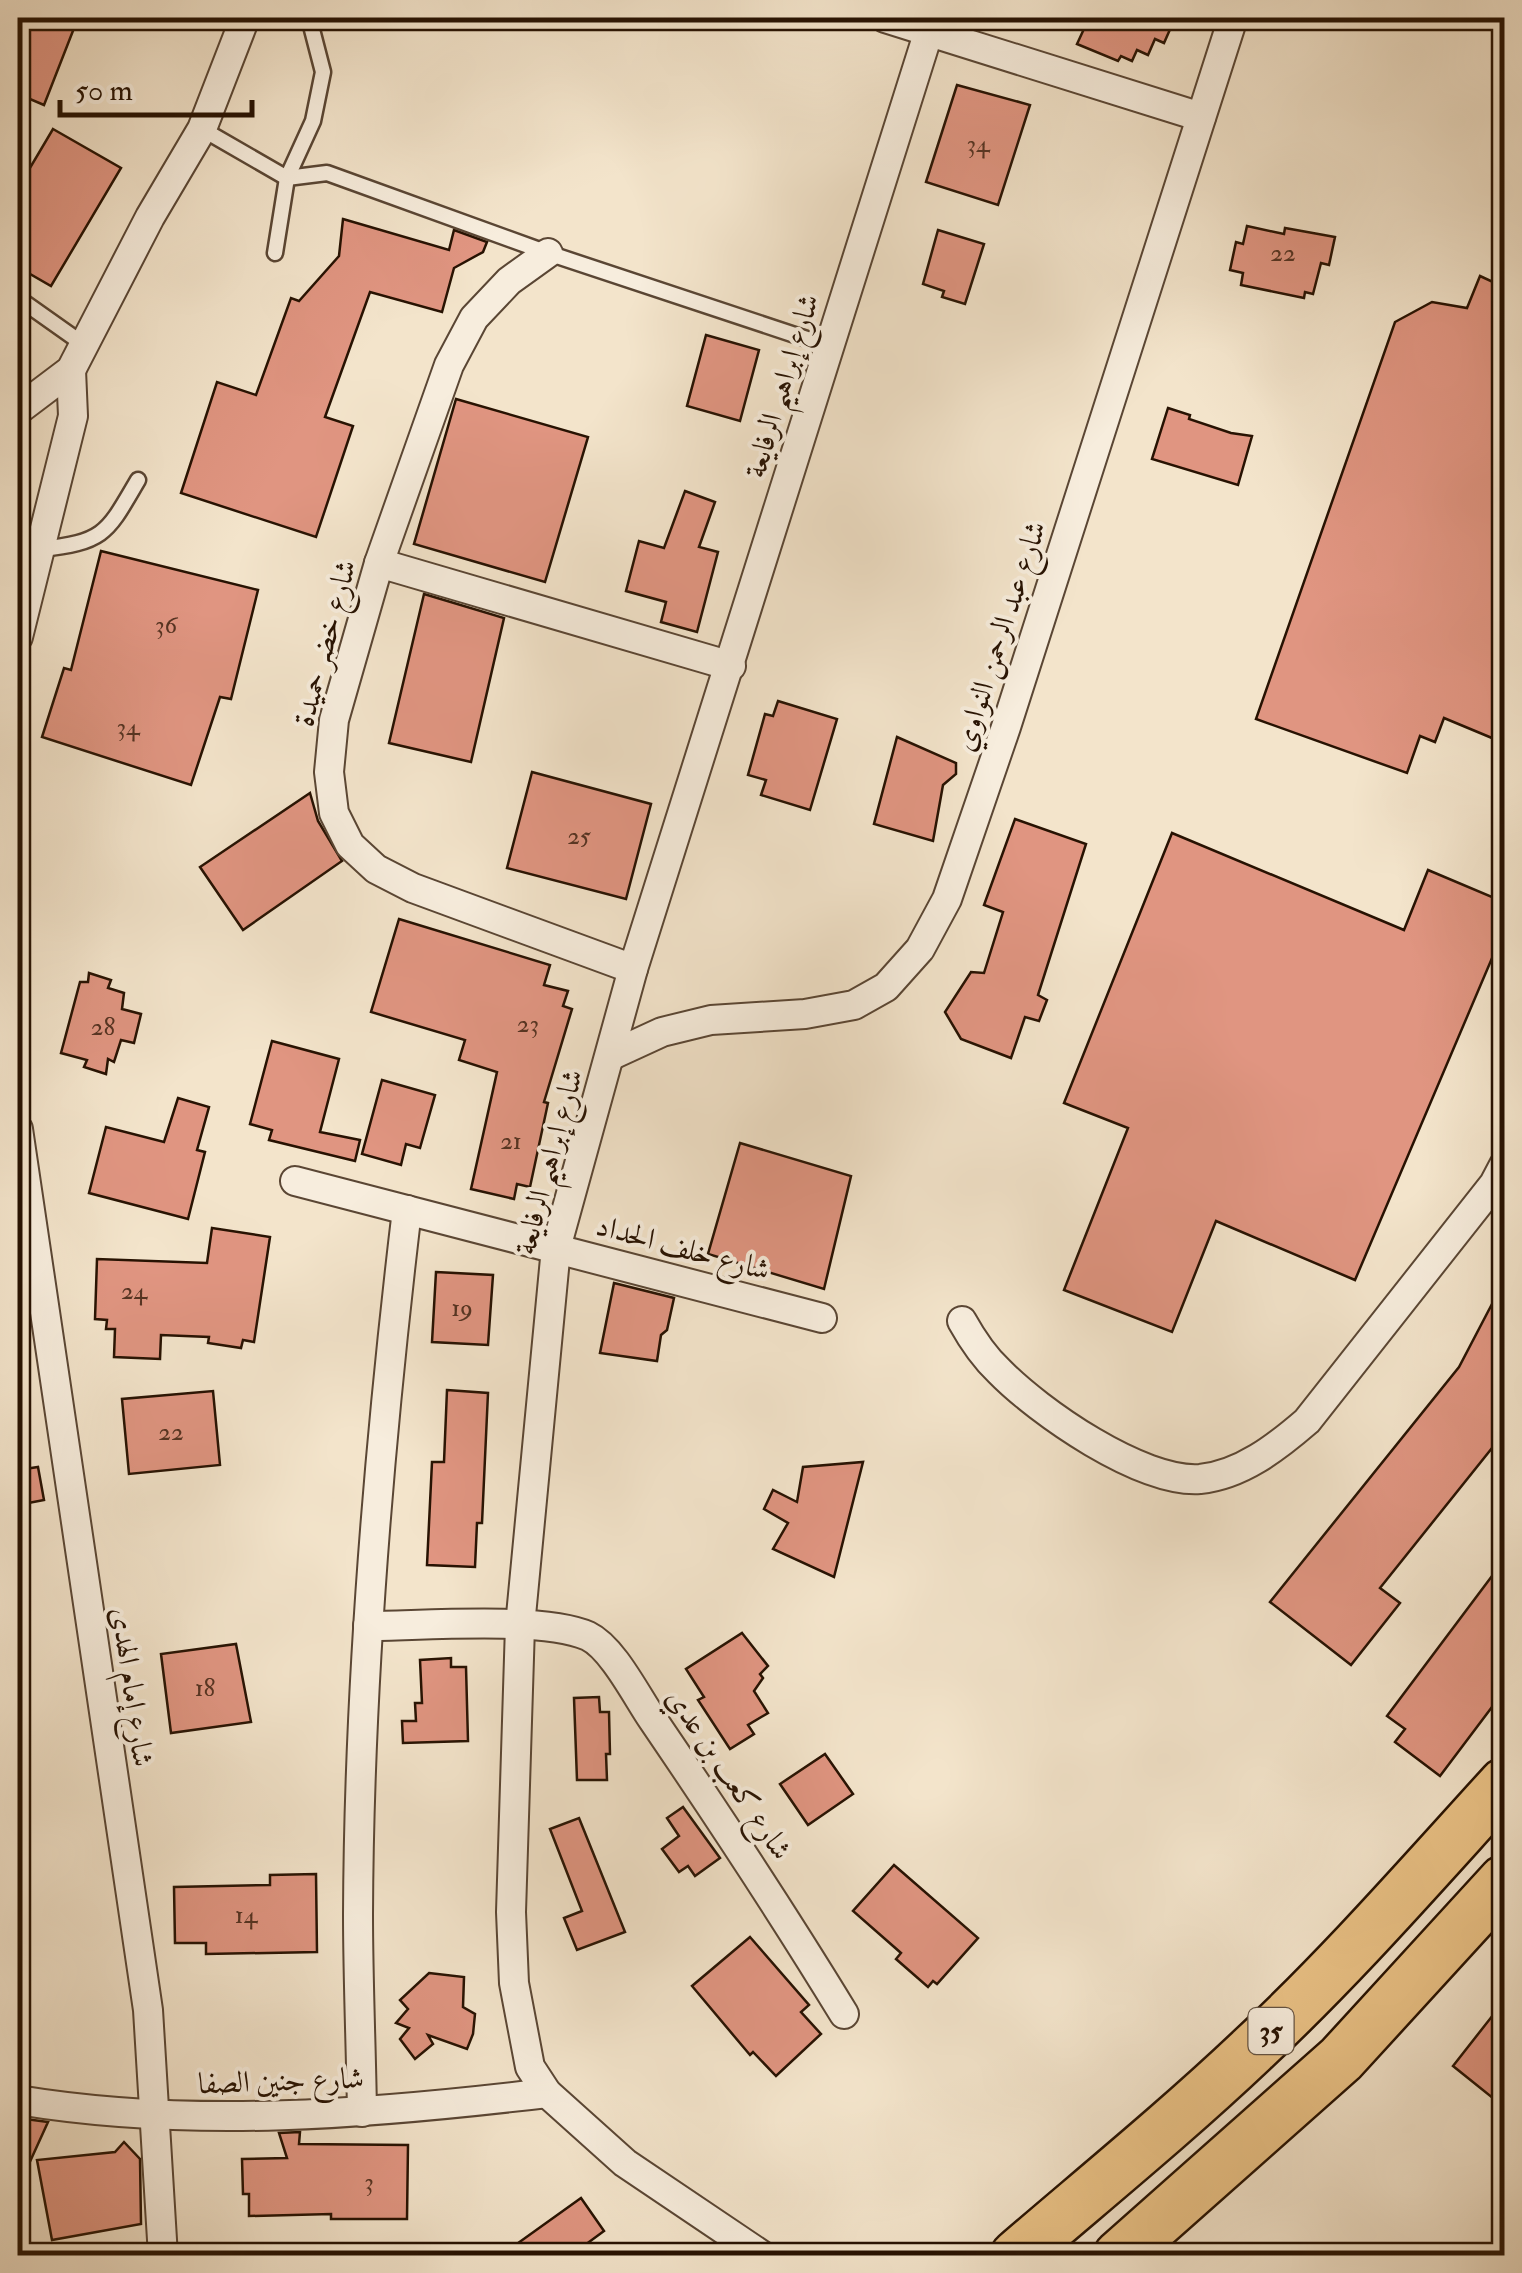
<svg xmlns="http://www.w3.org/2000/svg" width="1522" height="2273" viewBox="0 0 1522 2273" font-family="'IM FELL Double Pica',Amiri,serif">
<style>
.building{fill:#e09581;stroke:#271202;stroke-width:2.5}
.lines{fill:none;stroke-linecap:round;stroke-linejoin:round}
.lane-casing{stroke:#5a4634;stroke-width:19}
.street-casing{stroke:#5a4634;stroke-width:32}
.highway-casing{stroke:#271202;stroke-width:55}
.lane{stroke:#f7eddd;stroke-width:14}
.street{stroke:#f7eddd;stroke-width:28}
.highway{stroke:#eac286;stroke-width:50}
.labels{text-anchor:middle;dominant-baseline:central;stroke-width:8;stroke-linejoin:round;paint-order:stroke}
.number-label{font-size:25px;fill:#532}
.shield{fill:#f7eddd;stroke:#655444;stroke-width:2.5}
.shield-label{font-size:28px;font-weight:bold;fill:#271202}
.street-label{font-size:30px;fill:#271202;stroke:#f7eddd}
</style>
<rect width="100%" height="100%" fill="#f3e4cb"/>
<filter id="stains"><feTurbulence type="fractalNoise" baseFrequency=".002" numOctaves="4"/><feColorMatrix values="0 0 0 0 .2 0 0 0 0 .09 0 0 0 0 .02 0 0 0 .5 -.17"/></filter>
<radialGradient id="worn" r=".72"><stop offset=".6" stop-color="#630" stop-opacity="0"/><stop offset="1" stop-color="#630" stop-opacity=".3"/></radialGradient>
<g class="building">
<path d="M18 18H78L44 105 18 94Z"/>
<path d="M1089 18H1175L1164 43 1155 39 1148 55 1137 50 1132 61 1121 56 1118 61 1077 44Z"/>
<path d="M957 85 1030 105 998 205 926 182Z"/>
<path d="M53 129 121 168 51 286 18 267V188Z"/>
<path d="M343 219 449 250 454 230 487 242 483 252 454 268 442 312 370 292 325 417 353 426 316 537 181 493 217 382 256 395 291 298 299 301 339 256Z"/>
<path d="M1247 226 1284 234 1285 228 1335 237 1329 265 1321 263 1313 294 1305 292 1304 298 1241 285 1243 273 1230 270 1236 242 1243 244Z"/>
<path d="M938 230 984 244 965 304 942 297 944 291 923 284Z"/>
<path d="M1480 276 1504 287V743L1444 718 1435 742 1420 736 1407 773 1256 719 1395 322 1432 302 1467 308Z"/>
<path d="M706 335 759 350 740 421 687 406Z"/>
<path d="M456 399 588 437 545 582 414 544Z"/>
<path d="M1168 408 1190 415 1189 419 1231 433 1252 436 1238 485 1152 459Z"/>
<path d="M685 491 715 502 699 547 718 552 697 632 661 622 666 602 626 591 639 541 664 548Z"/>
<path d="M101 551 258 590 231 699 220 697 191 785 42 737 64 668 71 670Z"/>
<path d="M424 594 504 618 471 762 389 743Z"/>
<path d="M778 701 837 719 810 810 761 795 766 780 748 775 765 714 773 716Z"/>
<path d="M897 737 956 763V774L943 785 933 841 874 824Z"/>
<path d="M532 772 651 804 626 899 507 868Z"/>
<path d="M310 793 318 821 342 861 243 930 200 867Z"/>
<path d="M1015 819 1086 844 1038 995 1047 1000 1039 1021 1025 1017 1011 1058 961 1039 945 1012 971 972 984 973 1003 912 984 905Z"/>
<path d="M1172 833 1404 930 1428 870 1504 902V930L1355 1280 1216 1221 1172 1332 1064 1290 1128 1128 1064 1103Z"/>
<path d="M399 919 550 965 544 985 568 991 563 1006 572 1009 544 1102 548 1103 530 1187 517 1184 514 1199 471 1189 497 1072 459 1060 465 1040 371 1012Z"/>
<path d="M89 973 111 980 108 988 124 993 122 1009 141 1014 134 1043 121 1040 114 1062 108 1059 106 1074 84 1067 87 1060 61 1053 80 982H88Z"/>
<path d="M272 1041 339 1059 320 1132 360 1140 355 1161 269 1140 272 1130 250 1124Z"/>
<path d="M382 1080 435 1095 420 1148 406 1144 401 1165 362 1154Z"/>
<path d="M178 1098 209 1107 197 1150 205 1152 188 1219 89 1193 106 1127 164 1142Z"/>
<path d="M740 1143 851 1176 824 1289 708 1254Z"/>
<path d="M212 1228 270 1237 254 1342 243 1340 241 1348 208 1343 209 1337 161 1335 160 1359 114 1357 115 1329H106L107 1320 95 1319 97 1259 207 1263Z"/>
<path d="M436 1272 493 1275 488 1345 432 1342Z"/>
<path d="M1504 1281V1433L1380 1588 1400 1603 1351 1665 1270 1602 1459 1367Z"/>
<path d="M614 1283 674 1298 667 1330 661 1335 657 1361 600 1353Z"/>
<path d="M447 1390 488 1393 482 1523H477L475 1567 427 1565 432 1462H444Z"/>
<path d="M213 1391 220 1465 129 1474 122 1399Z"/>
<path d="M863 1462 834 1577 773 1549 788 1523 764 1509 773 1490 797 1502 803 1467Z"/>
<path d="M38 1467 44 1500 18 1505V1470Z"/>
<path d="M1504 1560V1691L1440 1776 1395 1742 1405 1729 1387 1716Z"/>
<path d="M742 1633 768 1666 760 1674 763 1678 754 1691 768 1713 748 1725 754 1734 730 1749 698 1700 704 1697 686 1669Z"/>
<path d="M236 1644 251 1722 171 1733 161 1654Z"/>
<path d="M451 1658V1667H466L468 1741 403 1743 402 1721H416L415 1703H422L420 1660Z"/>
<path d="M599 1697 600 1712H609L610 1754H606L607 1780H577L574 1698Z"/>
<path d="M825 1754 853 1794 808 1825 780 1784Z"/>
<path d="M683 1807 720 1858 695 1876 688 1866 679 1872 662 1849 679 1836 667 1818Z"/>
<path d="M579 1818 625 1932 577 1950 564 1918 582 1911 550 1829Z"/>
<path d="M894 1865 978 1938 937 1984 933 1981 928 1987 896 1959 901 1953 853 1911Z"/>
<path d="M316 1874 317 1952 206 1954V1943H175L174 1887 270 1885V1875Z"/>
<path d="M750 1937 809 2005 801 2012 821 2034 776 2076 753 2052 750 2055 692 1986Z"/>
<path d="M429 1973 464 1977 463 2007 475 2014 473 2034 467 2049 428 2035 433 2044 415 2059 400 2039 409 2028 396 2023 408 2009 400 2000Z"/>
<path d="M1504 2001V2107L1453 2066Z"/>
<path d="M18 2118 48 2122 18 2188Z"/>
<path d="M300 2132 299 2144 408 2145 407 2219H331V2214L249 2216V2194H243L242 2159 287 2158 279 2133Z"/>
<path d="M124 2142 140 2159 141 2224 52 2240 37 2160 115 2152Z"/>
<path d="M581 2198 604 2231 570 2256H500Z"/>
</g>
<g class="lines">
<g class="lane-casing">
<g id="lane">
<path d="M202 129 287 178 327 173 548 253 828 346"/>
<path d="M275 253 287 178 313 121 323 72 309 18"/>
<path d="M18 298 83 344"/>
<path d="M41 549C105 542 107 533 138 480"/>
</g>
</g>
<g class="street-casing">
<g id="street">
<path d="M885 18 1201 117"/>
<path d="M548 253 509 281 474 318 449 365 379 563 334 720 329 772 334 813 350 845 376 869 413 888 633 969"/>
<path d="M18 410 71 370 150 217 202 129 245 18"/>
<path d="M379 563 731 666"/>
<path d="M18 637 73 416 71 370"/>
<path d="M612 1055 662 1032 711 1020 805 1014 854 1005 886 987 920 949 947 899 1006 727 1233 18"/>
<path d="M18 1129 148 2010 163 2256"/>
<path d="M295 1181 822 1318"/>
<path d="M962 1321C972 1339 984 1357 999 1371 1039 1412 1141 1483 1200 1479 1241 1475 1277 1447 1307 1421L1494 1184 1504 1165"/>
<path d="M368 1626C421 1626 544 1616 588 1636 613 1648 637 1697 653 1720 719 1817 783 1914 844 2014"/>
<path d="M18 2100C193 2129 371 2114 547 2093"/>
<path d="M362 2112C361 2046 358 1980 358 1914 359 1679 379 1444 407 1210"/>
<path d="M763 2256 625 2163 547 2093 530 2067 514 1983 511 1912 520 1626 556 1248 633 969 933 18"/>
</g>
</g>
<g class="highway-casing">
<g id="highway">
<path d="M1016 2256C1095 2188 1176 2122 1252 2050 1341 1967 1422 1874 1504 1784"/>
<path d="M1119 2256 1341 2059 1504 1881"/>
</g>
</g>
<use href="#lane" class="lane"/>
<use href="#street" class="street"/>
<use href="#highway" class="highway"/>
</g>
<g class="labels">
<g class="number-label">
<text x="978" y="144">34</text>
<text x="1283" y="253">22</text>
<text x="166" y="625">36</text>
<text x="128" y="727">34</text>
<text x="579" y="836">25</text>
<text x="528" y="1024">23</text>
<text x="103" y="1027">28</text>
<text x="511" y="1141">21</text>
<text x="134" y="1291">24</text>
<text x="462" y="1308">19</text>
<text x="171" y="1432">22</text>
<text x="205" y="1688">18</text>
<text x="246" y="1915">14</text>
<text x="369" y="2182">3</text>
</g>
<rect class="shield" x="1248.5" y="2008" width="45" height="46" rx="8"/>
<g class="shield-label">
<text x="1271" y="2031">35</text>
</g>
<g class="street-label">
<text transform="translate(782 386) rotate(-73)">شارع إبراهيم الرفايعة</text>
<text transform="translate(1000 636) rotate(-72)">شارع عبد الرحمن النواوي</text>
<text transform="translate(325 643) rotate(-75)">شارع خضر حميدة</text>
<text transform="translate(549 1162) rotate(-75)">شارع إبراهيم الرفايعة</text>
<text transform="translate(683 1248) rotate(15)">شارع خلف الحداد</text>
<text transform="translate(132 1687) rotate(82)">شارع إمام الهدى</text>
<text transform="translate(729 1774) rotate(56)">شارع كعب بن عدي</text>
<text transform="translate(281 2081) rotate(-2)">شارع جنين الصفا</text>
</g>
</g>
<rect width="1522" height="2273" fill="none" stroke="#f3e4cb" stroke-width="60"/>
<rect x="20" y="20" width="1482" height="2233" fill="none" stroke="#271202" stroke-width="5"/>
<rect x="30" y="30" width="1462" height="2213" fill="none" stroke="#271202" stroke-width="2.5"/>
<path d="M60 100v15h192v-15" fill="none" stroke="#271202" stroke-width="5"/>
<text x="75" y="100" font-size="30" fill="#271202" stroke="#f7eddd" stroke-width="8" paint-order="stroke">50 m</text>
<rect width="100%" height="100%" filter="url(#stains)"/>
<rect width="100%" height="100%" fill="url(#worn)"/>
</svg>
